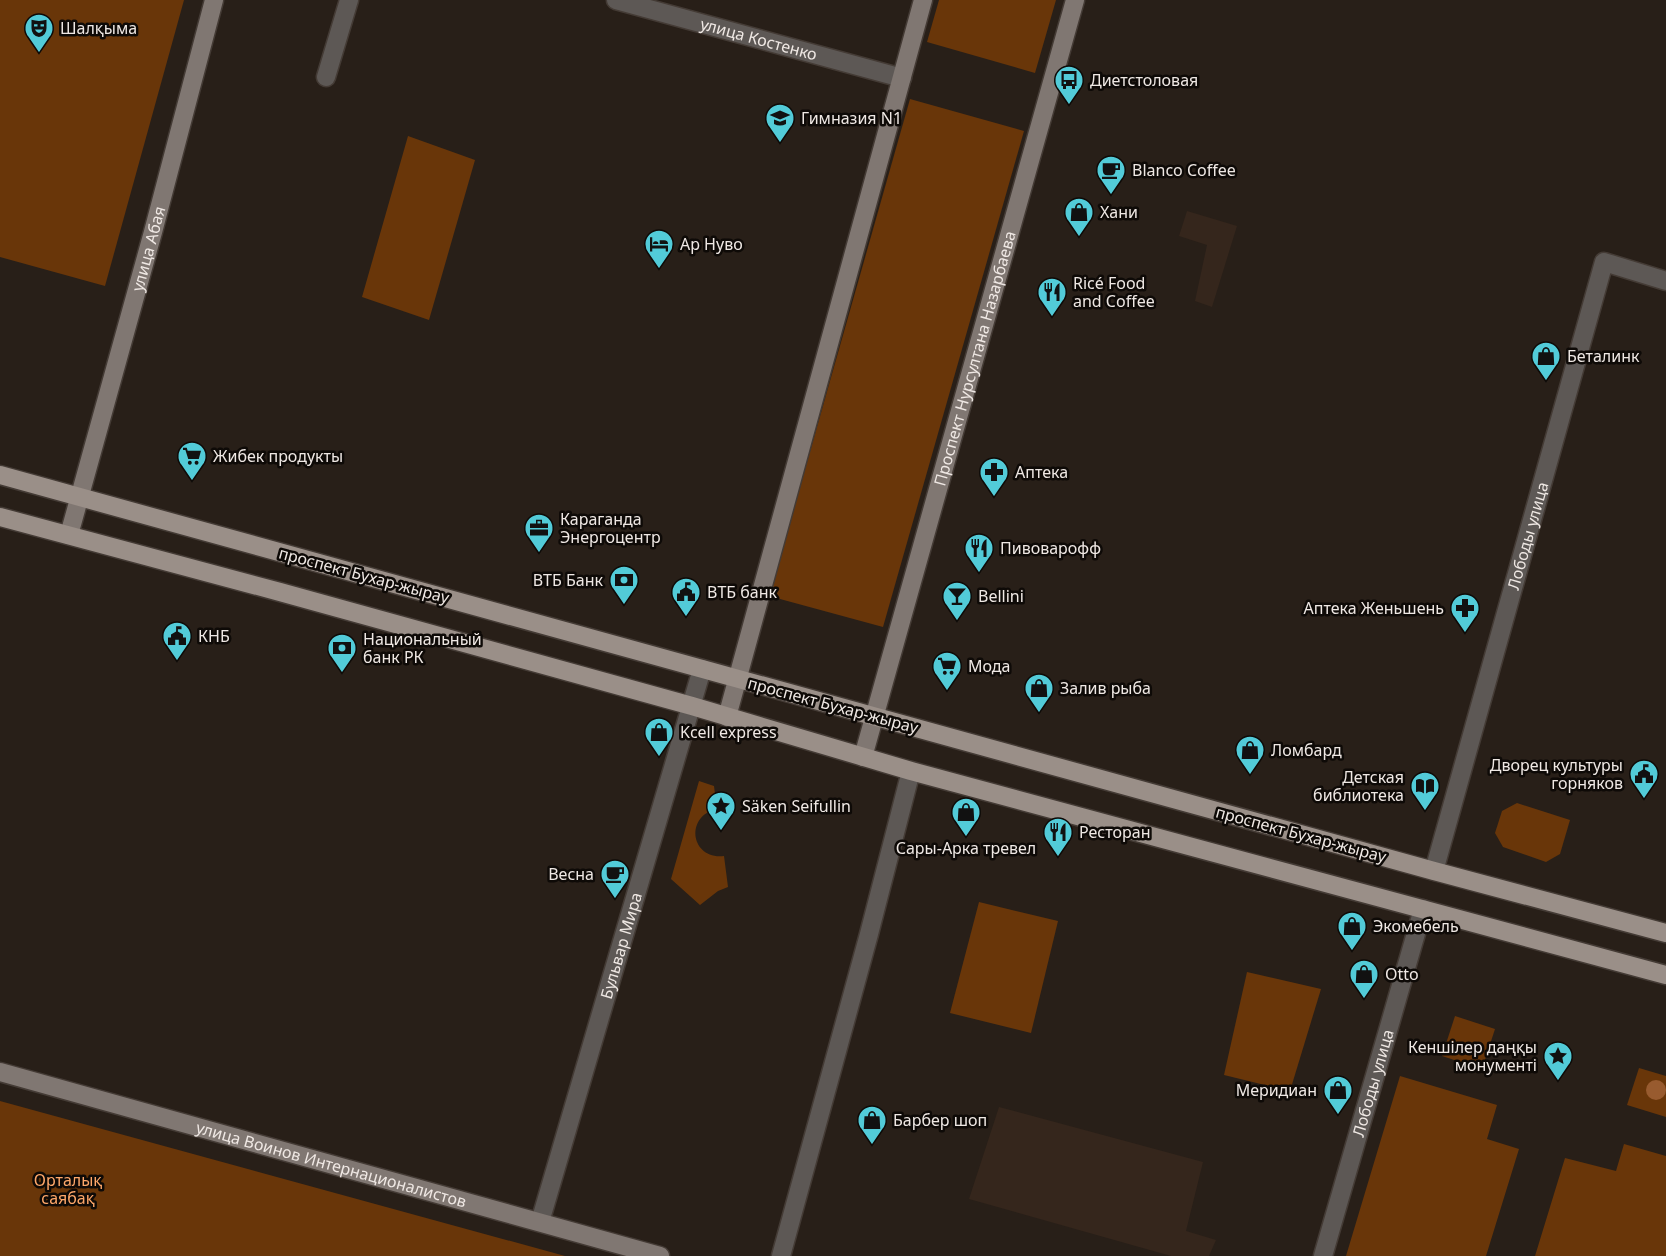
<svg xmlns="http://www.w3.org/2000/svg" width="1666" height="1256" viewBox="0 0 1666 1256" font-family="'Noto Sans',sans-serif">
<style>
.built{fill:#35261c}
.green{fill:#693609}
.water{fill:#985b2f}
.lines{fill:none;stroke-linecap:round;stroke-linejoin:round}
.street-casing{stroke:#443b35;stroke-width:21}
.secondary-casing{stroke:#443b35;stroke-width:21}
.primary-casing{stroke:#443b35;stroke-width:21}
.street{stroke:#5d5855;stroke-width:18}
.secondary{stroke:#807772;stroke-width:18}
.primary{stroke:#9a8f88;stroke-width:18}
.labels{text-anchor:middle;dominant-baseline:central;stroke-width:5;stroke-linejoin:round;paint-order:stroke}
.poi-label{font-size:16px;fill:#efe8e4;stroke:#0e0a07;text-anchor:start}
.street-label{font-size:16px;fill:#efe8e4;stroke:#0e0a07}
.park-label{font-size:16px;fill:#ffa86a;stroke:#0e0a07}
</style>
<rect width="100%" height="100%" fill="#281f18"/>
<g class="built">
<path d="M1187 211 1237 226 1212 307 1195 301 1207 245 1179 236Z"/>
<path d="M999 1107 1203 1162 1186 1231 1216 1240 1209 1256H1171L969 1199Z"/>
</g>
<g class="green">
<path d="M0 0H184L105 286 0 257Z"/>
<path d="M939 0H1056L1035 73 927 42Z"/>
<path d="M910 99 1024 131 883 627 769 596Z"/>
<path d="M408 136 475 160 429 320 362 297Z"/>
<path d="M699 781 714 786 717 809C684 816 691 860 724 856L728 887 718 891 700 905 671 879Z"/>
<path d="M1517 803 1570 820 1560 854 1546 862 1503 847 1495 833 1502 811Z"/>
<path d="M979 902 1058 921 1031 1033 950 1013Z"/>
<path d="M1247 972 1321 989 1290 1091 1224 1075Z"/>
<path d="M1455 1016 1495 1029 1482 1069 1442 1056Z"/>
<path d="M1639 1068 1666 1076V1117L1627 1105Z"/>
<path d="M1400 1076 1497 1105 1487 1139 1519 1149 1486 1256H1346Z"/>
<path d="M0 1101 565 1256H0Z"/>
<path d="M1624 1144 1666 1156V1256H1535L1565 1158 1616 1171Z"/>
</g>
<circle class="water" cx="1656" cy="1090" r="10"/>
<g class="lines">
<g class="street-casing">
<g id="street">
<path id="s1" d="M616 0 902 78"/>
<path d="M326 77 349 0"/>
<path id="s2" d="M1434 871C1489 668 1549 465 1604 262L1666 281"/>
<path id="s3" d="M540 1222 702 669"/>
<path d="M781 1256 869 934 911 771"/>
<path id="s4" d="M1323 1256 1423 909"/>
</g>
</g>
<g class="secondary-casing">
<g id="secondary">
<path id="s5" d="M69 535 153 232 214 0"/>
<path d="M727 717 923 0"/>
<path id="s6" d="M863 757 1075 0"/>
<path id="s7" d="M0 1072 660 1256"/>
</g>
</g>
<g class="primary-casing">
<g id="primary">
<path d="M0 475 1434 871 1666 933"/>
<path d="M0 517 280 592 692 706 911 771 1666 975"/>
</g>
</g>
<use href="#street" class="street"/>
<use href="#secondary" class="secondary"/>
<use href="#primary" class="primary"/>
</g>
<defs>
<g id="theatre-pin" transform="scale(1.5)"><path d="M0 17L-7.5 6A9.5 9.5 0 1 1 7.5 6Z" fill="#52cbd8" stroke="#0e0a07"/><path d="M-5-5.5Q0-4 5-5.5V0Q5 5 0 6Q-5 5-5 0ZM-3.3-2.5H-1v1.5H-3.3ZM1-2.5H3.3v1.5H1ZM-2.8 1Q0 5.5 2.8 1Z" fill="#111"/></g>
<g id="bus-pin" transform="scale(1.5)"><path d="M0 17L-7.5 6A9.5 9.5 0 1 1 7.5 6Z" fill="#52cbd8" stroke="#0e0a07"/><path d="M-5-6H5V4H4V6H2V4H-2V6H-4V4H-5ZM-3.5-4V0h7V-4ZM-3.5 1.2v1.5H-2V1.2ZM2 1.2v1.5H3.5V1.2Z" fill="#111"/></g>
<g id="school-pin" transform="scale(1.5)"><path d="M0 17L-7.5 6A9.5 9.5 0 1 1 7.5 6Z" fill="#52cbd8" stroke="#0e0a07"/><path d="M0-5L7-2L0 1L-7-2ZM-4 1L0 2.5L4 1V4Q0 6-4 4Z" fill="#111"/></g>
<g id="cafe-pin" transform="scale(1.5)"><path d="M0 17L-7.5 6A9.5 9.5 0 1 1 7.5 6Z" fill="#52cbd8" stroke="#0e0a07"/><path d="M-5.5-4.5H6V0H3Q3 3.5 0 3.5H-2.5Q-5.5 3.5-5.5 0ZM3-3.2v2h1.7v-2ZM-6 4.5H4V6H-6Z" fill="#111"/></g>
<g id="shop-pin" transform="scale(1.5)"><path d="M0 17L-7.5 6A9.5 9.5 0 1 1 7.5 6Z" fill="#52cbd8" stroke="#0e0a07"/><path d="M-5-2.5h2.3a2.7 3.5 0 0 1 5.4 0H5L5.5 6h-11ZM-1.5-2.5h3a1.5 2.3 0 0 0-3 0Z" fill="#111"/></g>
<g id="hotel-pin" transform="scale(1.5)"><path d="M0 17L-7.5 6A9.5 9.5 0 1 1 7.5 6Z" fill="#52cbd8" stroke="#0e0a07"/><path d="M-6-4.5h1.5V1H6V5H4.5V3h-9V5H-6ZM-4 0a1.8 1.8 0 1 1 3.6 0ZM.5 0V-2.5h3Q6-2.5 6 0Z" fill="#111"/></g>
<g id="restaurant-pin" transform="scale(1.5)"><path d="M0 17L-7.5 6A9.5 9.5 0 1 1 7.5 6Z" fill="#52cbd8" stroke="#0e0a07"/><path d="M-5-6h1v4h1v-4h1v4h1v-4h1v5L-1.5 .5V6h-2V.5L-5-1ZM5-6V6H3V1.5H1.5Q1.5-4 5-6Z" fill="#111"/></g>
<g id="supermarket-pin" transform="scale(1.5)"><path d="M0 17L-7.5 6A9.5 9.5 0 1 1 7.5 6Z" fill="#52cbd8" stroke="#0e0a07"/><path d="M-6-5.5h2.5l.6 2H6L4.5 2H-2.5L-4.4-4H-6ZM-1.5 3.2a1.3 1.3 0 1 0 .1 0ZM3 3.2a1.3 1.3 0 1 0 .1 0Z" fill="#111"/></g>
<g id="pharmacy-pin" transform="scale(1.5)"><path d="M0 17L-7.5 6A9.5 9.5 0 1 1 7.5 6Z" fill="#52cbd8" stroke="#0e0a07"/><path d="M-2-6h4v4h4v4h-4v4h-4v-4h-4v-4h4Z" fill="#111"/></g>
<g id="office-pin" transform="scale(1.5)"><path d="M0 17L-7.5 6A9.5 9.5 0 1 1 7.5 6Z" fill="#52cbd8" stroke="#0e0a07"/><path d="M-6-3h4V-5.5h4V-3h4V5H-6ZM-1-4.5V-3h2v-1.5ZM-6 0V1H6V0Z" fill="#111"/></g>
<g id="bank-pin" transform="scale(1.5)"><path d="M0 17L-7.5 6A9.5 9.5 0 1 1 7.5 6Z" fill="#52cbd8" stroke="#0e0a07"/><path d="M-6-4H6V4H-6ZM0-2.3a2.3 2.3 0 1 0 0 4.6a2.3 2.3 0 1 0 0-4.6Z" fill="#111"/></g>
<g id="civic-pin" transform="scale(1.5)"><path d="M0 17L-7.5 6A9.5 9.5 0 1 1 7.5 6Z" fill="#52cbd8" stroke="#0e0a07"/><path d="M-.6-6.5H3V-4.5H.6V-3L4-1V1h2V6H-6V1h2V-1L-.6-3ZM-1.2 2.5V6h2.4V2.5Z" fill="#111"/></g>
<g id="bar-pin" transform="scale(1.5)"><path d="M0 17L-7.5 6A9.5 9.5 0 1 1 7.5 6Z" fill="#52cbd8" stroke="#0e0a07"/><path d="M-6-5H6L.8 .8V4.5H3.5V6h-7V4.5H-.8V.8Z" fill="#111"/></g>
<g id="library-pin" transform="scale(1.5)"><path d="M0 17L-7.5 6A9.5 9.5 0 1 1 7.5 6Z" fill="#52cbd8" stroke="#0e0a07"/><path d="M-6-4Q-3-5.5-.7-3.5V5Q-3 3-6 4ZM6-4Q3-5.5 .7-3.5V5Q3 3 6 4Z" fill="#111"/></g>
<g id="sight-pin" transform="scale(1.5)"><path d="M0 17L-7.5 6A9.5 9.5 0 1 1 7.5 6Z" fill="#52cbd8" stroke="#0e0a07"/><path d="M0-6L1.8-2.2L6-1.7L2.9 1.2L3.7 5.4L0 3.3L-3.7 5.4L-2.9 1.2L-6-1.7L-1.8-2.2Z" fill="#111"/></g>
</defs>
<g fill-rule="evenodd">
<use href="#theatre-pin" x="39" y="28"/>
<use href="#bus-pin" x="1069" y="80"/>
<use href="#school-pin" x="780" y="118"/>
<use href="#cafe-pin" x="1111" y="170"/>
<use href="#shop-pin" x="1079" y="212"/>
<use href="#hotel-pin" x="659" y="244"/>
<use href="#restaurant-pin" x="1052" y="292"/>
<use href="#shop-pin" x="1546" y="356"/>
<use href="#supermarket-pin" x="192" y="456"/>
<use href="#pharmacy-pin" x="994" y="472"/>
<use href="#office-pin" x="539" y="528"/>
<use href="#restaurant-pin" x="979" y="548"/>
<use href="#bank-pin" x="624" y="580"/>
<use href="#civic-pin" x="686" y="592"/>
<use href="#bar-pin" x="957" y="596"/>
<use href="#pharmacy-pin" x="1465" y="608"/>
<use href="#civic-pin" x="177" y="636"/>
<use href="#bank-pin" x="342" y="648"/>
<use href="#supermarket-pin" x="947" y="666"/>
<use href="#shop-pin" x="1039" y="688"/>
<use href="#shop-pin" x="659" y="732"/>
<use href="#shop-pin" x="1250" y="750"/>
<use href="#civic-pin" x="1644" y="774"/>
<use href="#library-pin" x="1425" y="786"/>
<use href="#sight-pin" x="721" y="806"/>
<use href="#shop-pin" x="966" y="812"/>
<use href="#restaurant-pin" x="1058" y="832"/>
<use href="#cafe-pin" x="615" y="874"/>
<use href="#shop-pin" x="1352" y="926"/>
<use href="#shop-pin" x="1364" y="974"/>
<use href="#sight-pin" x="1558" y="1056"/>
<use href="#shop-pin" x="1338" y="1090"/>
<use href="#shop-pin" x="872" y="1120"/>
</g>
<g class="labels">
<g class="poi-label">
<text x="60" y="28">Шалқыма</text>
<text x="1090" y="80">Диетстоловая</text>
<text x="801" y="118">Гимназия N1</text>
<text x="1132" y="170">Blanco Coffee</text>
<text x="1100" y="212">Хани</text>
<text x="680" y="244">Ар Нуво</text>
<text x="1073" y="283">Ricé Food<tspan x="1073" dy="18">and Coffee</tspan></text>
<text x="1567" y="356">Беталинк</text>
<text x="213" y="456">Жибек продукты</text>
<text x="1015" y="472">Аптека</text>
<text x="560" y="519">Караганда<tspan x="560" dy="18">Энергоцентр</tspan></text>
<text x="1000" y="548">Пивоварофф</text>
<text x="603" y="580" text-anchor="end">ВТБ Банк</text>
<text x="707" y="592">ВТБ банк</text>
<text x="978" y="596">Bellini</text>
<text x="1444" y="608" text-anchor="end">Аптека Женьшень</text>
<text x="198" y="636">КНБ</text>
<text x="363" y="639">Национальный<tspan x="363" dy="18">банк РК</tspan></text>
<text x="968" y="666">Мода</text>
<text x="1060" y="688">Залив рыба</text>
<text x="680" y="732">Kcell express</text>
<text x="1271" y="750">Ломбард</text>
<text x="1623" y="765" text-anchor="end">Дворец культуры<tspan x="1623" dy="18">горняков</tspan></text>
<text x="1404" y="777" text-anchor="end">Детская<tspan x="1404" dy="18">библиотека</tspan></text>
<text x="742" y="806">Säken Seifullin</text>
<text x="1079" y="832">Ресторан</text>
<text x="966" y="848" text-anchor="middle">Сары-Арка тревел</text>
<text x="594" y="874" text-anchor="end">Весна</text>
<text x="1373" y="926">Экомебель</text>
<text x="1385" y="974">Otto</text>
<text x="1537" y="1047" text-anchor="end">Кеншілер даңқы<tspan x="1537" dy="18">монументі</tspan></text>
<text x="1317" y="1090" text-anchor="end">Меридиан</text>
<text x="893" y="1120">Барбер шоп</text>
</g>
<g class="street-label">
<text stroke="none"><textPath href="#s1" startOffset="148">улица Костенко</textPath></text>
<text stroke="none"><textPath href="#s5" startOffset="297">улица Абая</textPath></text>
<text stroke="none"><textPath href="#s6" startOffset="414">Проспект Нурсултана Назарбаева</textPath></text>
<text stroke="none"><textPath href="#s2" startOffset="348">Лободы улица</textPath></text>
<text transform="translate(364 575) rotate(15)">проспект Бухар-жырау</text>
<text transform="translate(833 705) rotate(15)">проспект Бухар-жырау</text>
<text transform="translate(1301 834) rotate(15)">проспект Бухар-жырау</text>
<text stroke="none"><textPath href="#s3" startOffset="288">Бульвар Мира</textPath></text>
<text stroke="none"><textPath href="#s4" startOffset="180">Лободы улица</textPath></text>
<text stroke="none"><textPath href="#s7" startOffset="344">улица Воинов Интернационалистов</textPath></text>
</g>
<g class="park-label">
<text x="68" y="1180">Орталық<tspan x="68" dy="18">саябақ</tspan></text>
</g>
</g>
</svg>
